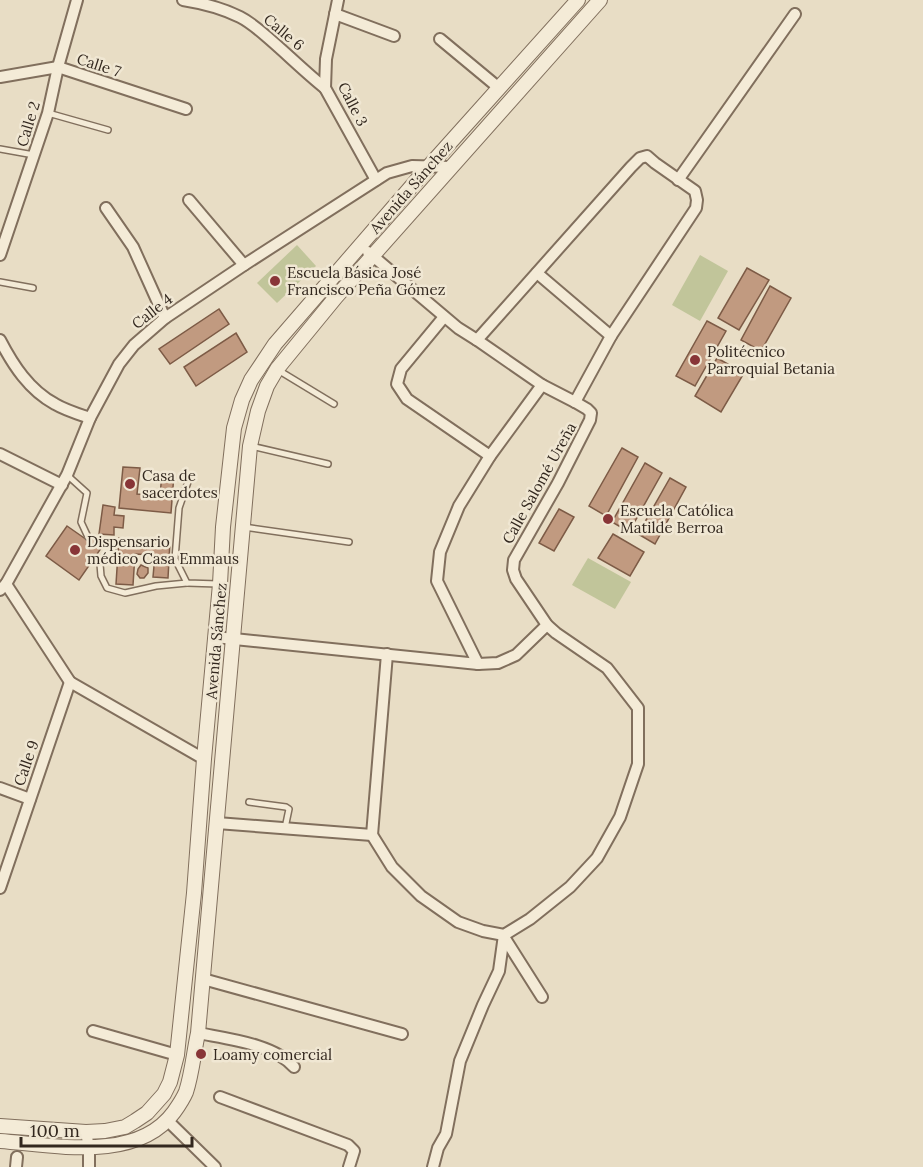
<svg xmlns="http://www.w3.org/2000/svg" width="923" height="1167" viewBox="0 0 923 1167" font-family="Lora,serif">
<style>
.green{fill:#c1c59a}
.building{fill:#c19a80;stroke:#7d5b46;stroke-width:1.5}
.lines{fill:none;stroke-linecap:round;stroke-linejoin:round}
.service-casing{stroke:#816f5d;stroke-width:8}
.minor-casing{stroke:#816f5d;stroke-width:14}
.tertiary-casing{stroke:#816f5d;stroke-width:16}
.service{stroke:#f4ebd7;stroke-width:5}
.minor{stroke:#f4ebd7;stroke-width:10}
.tertiary{stroke:#f4ebd7;stroke-width:14}
.poi-dot{fill:#883537;stroke:#f0e7d3;stroke-width:2}
.labels{text-anchor:middle;dominant-baseline:central;stroke-width:5;stroke-linejoin:round;paint-order:stroke}
.street-label{font-size:15px;fill:#33281f;stroke:#f0e7d3}
.poi-label{font-size:15px;fill:#33281f;stroke:#f0e7d3;text-anchor:start}
</style>
<rect width="100%" height="100%" fill="#e8ddc5"/>
<g class="green">
<path d="M297 245 316 266 277 303 257 283Z"/>
<path d="M700 255 728 271 700 321 672 305Z"/>
<path d="M588 558 631 582 615 609 572 585Z"/>
</g>
<g class="building">
<path d="M747 268 769 280 739 330 718 318Z"/>
<path d="M770 286 791 298 761 351 741 340Z"/>
<path d="M219 309 229 324 170 364 159 349Z"/>
<path d="M707 321 726 331 695 386 676 376Z"/>
<path d="M236 333 247 352 196 386 184 367Z"/>
<path d="M717 358 744 373 721 412 695 396Z"/>
<path d="M622 448 638 457 606 516 589 506Z"/>
<path d="M645 463 662 473 629 532 612 522Z"/>
<path d="M123 467 140 468 137 494 160 496 162 473 174 474 171 513 119 508Z"/>
<path d="M670 478 686 487 655 544 638 534Z"/>
<path d="M103 505 115 507 114 515 124 516 123 528 114 527V535L99 534Z"/>
<path d="M559 509 574 517 554 551 539 543Z"/>
<path d="M67 526 90 542 94 537 104 544 79 580 46 556Z"/>
<path d="M613 534 644 552 630 576 598 558Z"/>
<path d="M119 538 170 542 168 578 153 577 155 555 135 554 133 585 116 584Z"/>
<path d="M141 565 148 568V573L144 578H140L137 574 138 569Z"/>
</g>
<g class="lines">
<g class="service-casing">
<g id="service">
<path d="M48 113 108 130"/>
<path d="M0 149 34 155"/>
<path d="M0 282 33 288"/>
<path d="M278 370 334 404"/>
<path d="M251 446 328 464"/>
<path d="M67 475 87 493 81 522 88 537"/>
<path d="M189 479 179 508 175 559 187 583 218 584"/>
<path d="M244 527 349 542"/>
<path d="M113 551 100 564 101 576 107 588 125 593 156 586 187 583"/>
<path d="M249 802 286 807 289 809 285 828"/>
</g>
</g>
<g class="minor-casing">
<g id="minor">
<path d="M183 0C202 3 222 8 240 17 250 22 258 29 266 36 286 53 305 72 325 88"/>
<path d="M338 0 326 59 325 88 376 180"/>
<path d="M335 14 394 36"/>
<path d="M440 39 499 88"/>
<path d="M0 77 58 67 186 109"/>
<path d="M678 180 795 14"/>
<path d="M189 200 244 265"/>
<path d="M106 208 133 247 165 318"/>
<path d="M368 252 458 328 477 340 542 385 575 402 587 409 591 413 590 420 558 483 514 560 513 570 516 579 547 625 556 633 607 668 638 708V764L620 817 597 858 570 887 530 919 504 935 483 931 458 922 421 896 392 867 372 835"/>
<path d="M0 255 48 113 58 67 77 0"/>
<path d="M537 273 611 336 575 402"/>
<path d="M444 317 401 369 397 384 407 399 490 456"/>
<path d="M0 340C13 365 29 390 55 404 65 410 78 414 90 418"/>
<path d="M477 340 631 167 640 158 647 156 655 163 695 191 697 200 696 208 611 336"/>
<path d="M0 454 62 485"/>
<path d="M6 584 70 682 204 759"/>
<path d="M0 590 6 584 67 475 90 418 119 364 134 345 165 318 244 265 387 173 412 166 450 167"/>
<path d="M215 637 478 664 498 663 516 655 547 625"/>
<path d="M478 664 437 581 440 552 459 506 490 456 542 385"/>
<path d="M0 788 30 799"/>
<path d="M217 823 372 835"/>
<path d="M372 835 387 654"/>
<path d="M0 888 70 682"/>
<path d="M504 937 542 997"/>
<path d="M203 979 402 1034"/>
<path d="M93 1031 177 1055"/>
<path d="M198 1033C228 1039 274 1044 294 1067"/>
<path d="M220 1097 348 1145 354 1151 349 1167"/>
<path d="M168 1121 215 1167"/>
<path d="M86 1132 89 1148V1167"/>
<path d="M16 1167 17 1157"/>
<path d="M433 1167 438 1148 446 1134 460 1061 483 1005 499 971 504 935"/>
</g>
</g>
<g class="tertiary-casing">
<g id="tertiary">
<path d="M0 1126 86 1132 105 1131 125 1127 135 1121 147 1113 164 1094 170 1082 177 1055 194 893 204 759 220 584 223 527 234 428 242 400 251 380 275 344 430 165 578 0"/>
<path d="M0 1141C54 1145 137 1163 174 1112 179 1105 183 1099 186 1092 192 1074 194 1051 198 1033L250 446 258 411 267 386 277 369 336 297 600 0"/>
</g>
</g>
<use href="#service" class="service"/>
<use href="#minor" class="minor"/>
<use href="#tertiary" class="tertiary"/>
</g>
<g class="poi-dot">
<circle cx="275" cy="281" r="6"/>
<circle cx="695" cy="360" r="6"/>
<circle cx="130" cy="484" r="6"/>
<circle cx="608" cy="519" r="6"/>
<circle cx="75" cy="550" r="6"/>
<circle cx="201" cy="1054" r="6"/>
</g>
<g class="labels">
<g class="street-label">
<text transform="translate(284 32) rotate(40)">Calle 6</text>
<text transform="translate(99 65) rotate(18)">Calle 7</text>
<text transform="translate(353 104) rotate(63)">Calle 3</text>
<text transform="translate(28 124) rotate(-73)">Calle 2</text>
<text transform="translate(411 187) rotate(-49)">Avenida Sánchez</text>
<text transform="translate(152 311) rotate(-38)">Calle 4</text>
<text transform="translate(539 483) rotate(-61)">Calle Salomé Ureña</text>
<text transform="translate(216 641) rotate(-85)">Avenida Sánchez</text>
<text transform="translate(26 763) rotate(-71)">Calle 9</text>
</g>
<g class="poi-label">
<text x="287" y="272">Escuela Básica José<tspan x="287" dy="17">Francisco Peña Gómez</tspan></text>
<text x="707" y="351">Politécnico<tspan x="707" dy="17">Parroquial Betania</tspan></text>
<text x="142" y="475">Casa de<tspan x="142" dy="17">sacerdotes</tspan></text>
<text x="620" y="510">Escuela Católica<tspan x="620" dy="17">Matilde Berroa</tspan></text>
<text x="87" y="541">Dispensario<tspan x="87" dy="17">médico Casa Emmaus</tspan></text>
<text x="213" y="1054">Loamy comercial</text>
</g>
</g>
<path d="M21 1137v9h171v-9" fill="none" stroke="#33281f" stroke-width="3"/>
<text x="30" y="1137" font-size="18" fill="#33281f" stroke="#f0e7d3" stroke-width="4.5" paint-order="stroke">100 m</text>
</svg>
